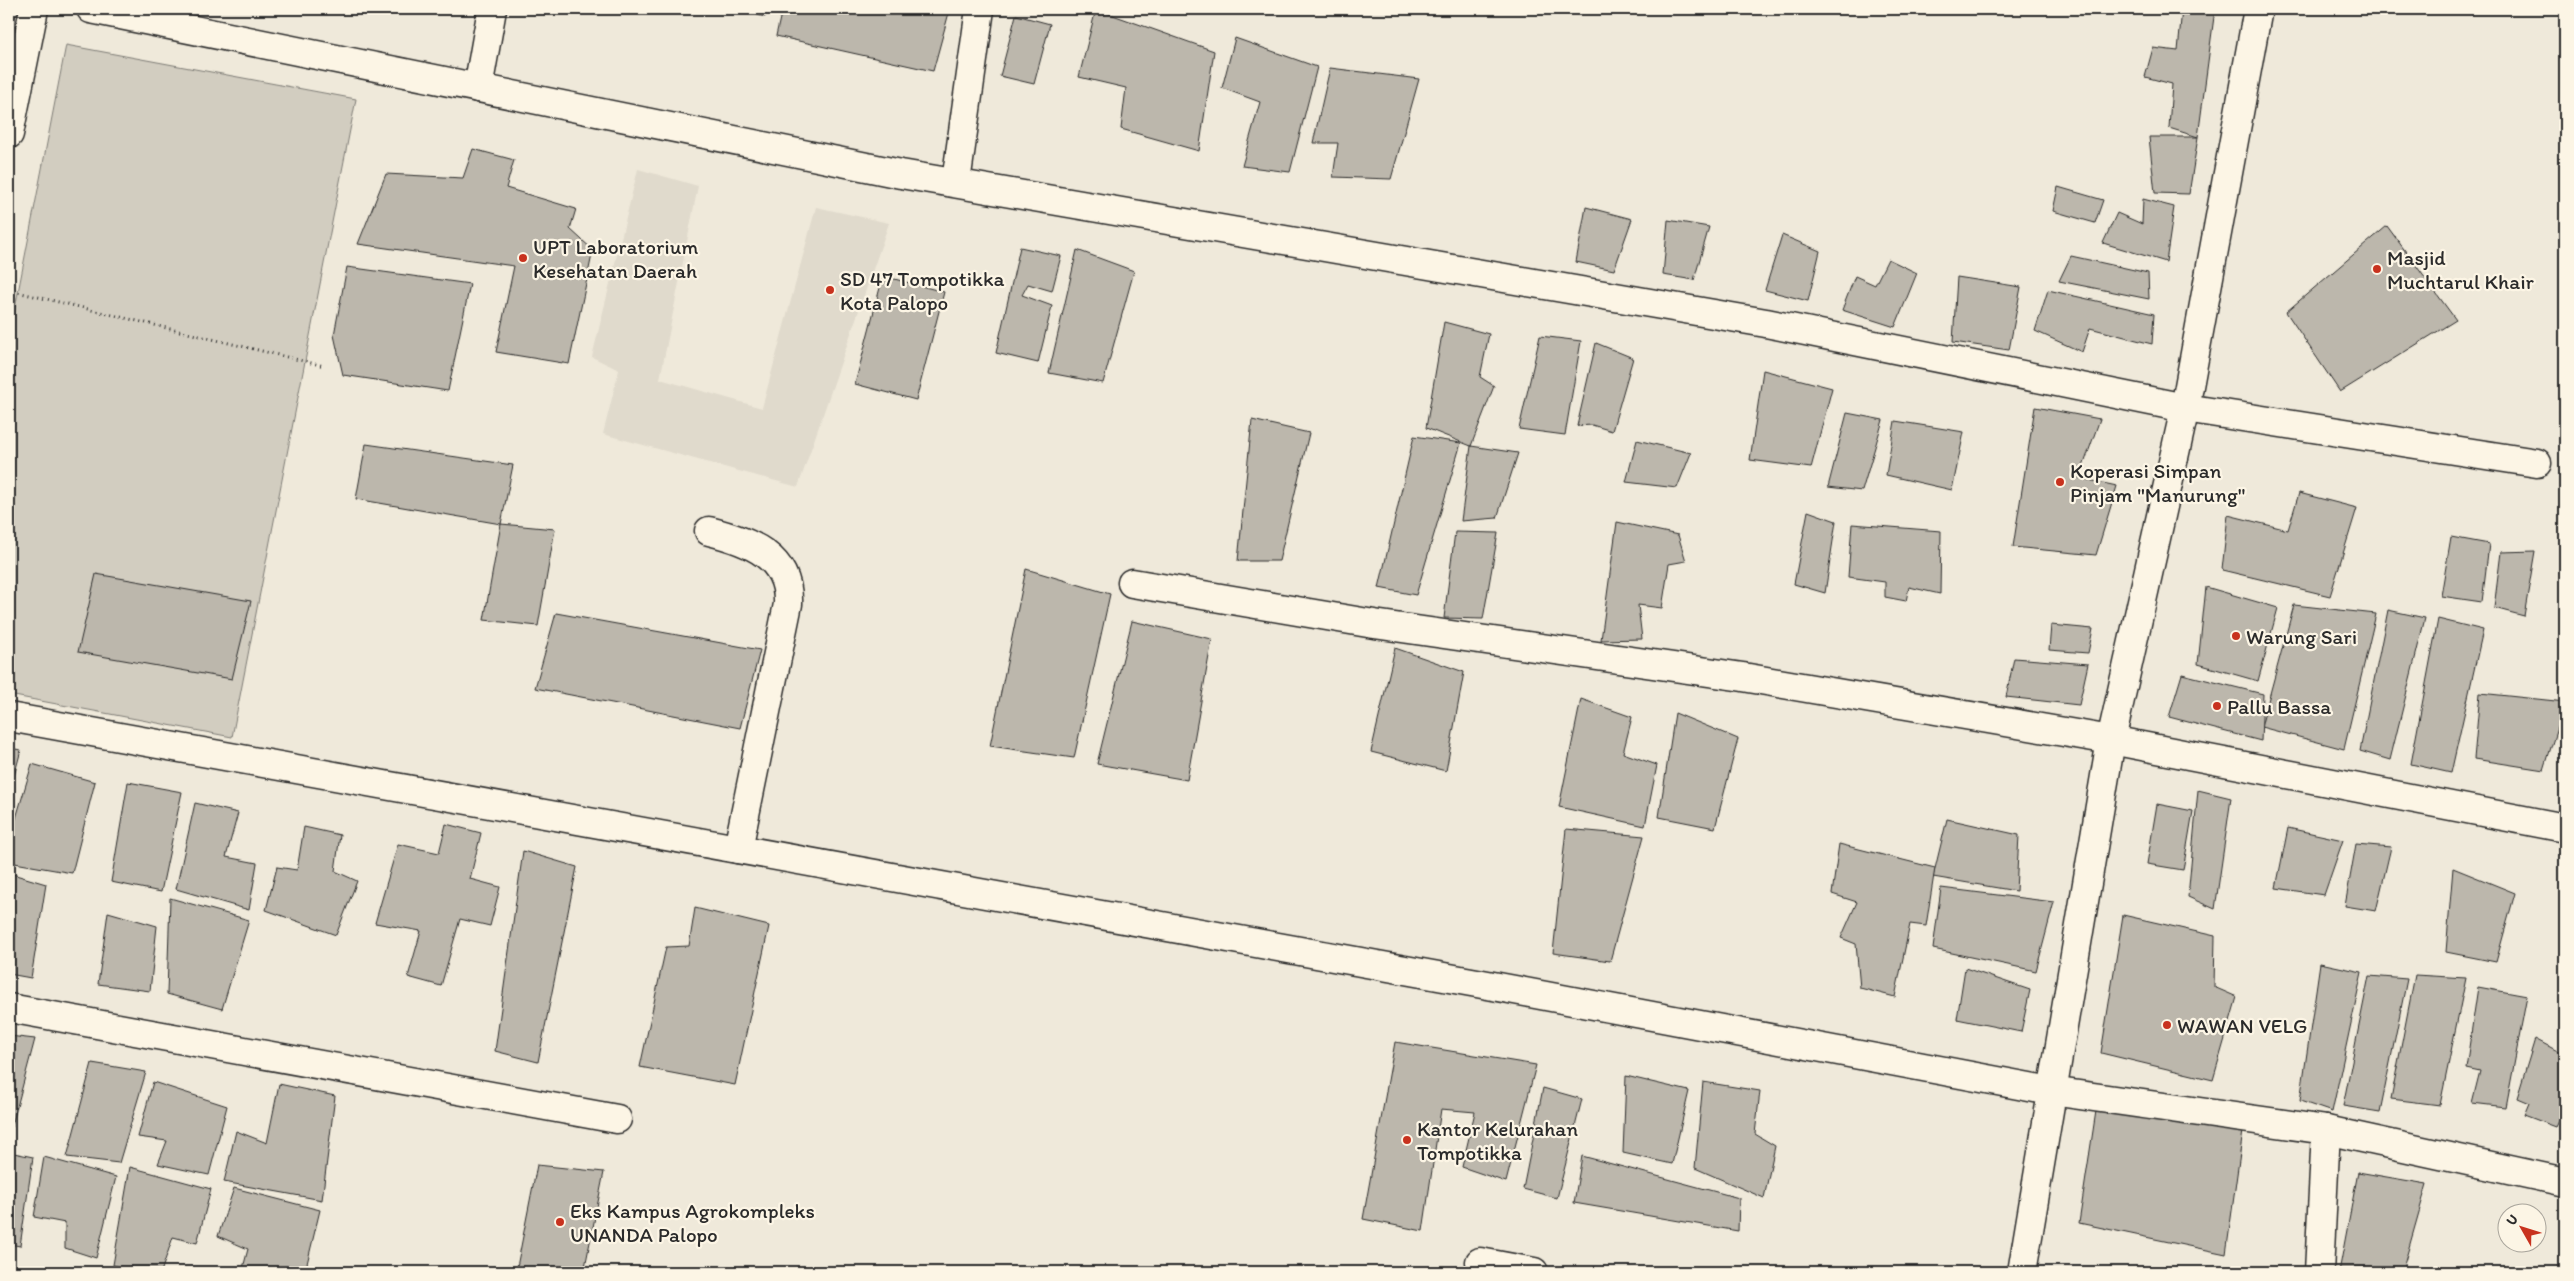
<svg xmlns="http://www.w3.org/2000/svg" width="2574" height="1281" viewBox="0 0 2574 1281" font-family="Itim,sans-serif">
<style>
.built{fill:#e0dacc}
.green{fill:#d2cdc0;stroke:#7e7c76}
.building{fill:#bcb7ac;stroke:#2b2b2b}
.lines{fill:none;stroke-linecap:round;stroke-linejoin:round}
.minor-casing{stroke:#2b2b2b;stroke-width:31}
.path{stroke:#2b2b2b;stroke-width:3;stroke-dasharray:1 4;stroke-linecap:butt}
.minor{stroke:#fcf5e5;stroke-width:28}
.poi-dot{fill:#c8321e;stroke:#fcf5e5;stroke-width:2}
.labels{text-anchor:middle;dominant-baseline:central;stroke-width:4.5;stroke-linejoin:round;paint-order:stroke}
.poi-label{font-size:21px;fill:#2b2b2b;stroke:#fcf5e5;text-anchor:start}
</style>
<rect width="100%" height="100%" fill="#efe9da"/>
<filter id="ink" filterUnits="userSpaceOnUse"><feTurbulence type="fractalNoise" baseFrequency=".02" numOctaves="2"/><feDisplacementMap in="SourceGraphic" scale="10" xChannelSelector="R" yChannelSelector="G"/><feConvolveMatrix kernelMatrix="1 2 1 2 8 2 1 2 1" color-interpolation-filters="sRGB"/></filter>
<g filter="url(#ink)">
<path class="built" d="M638 169 698 186 660 379 762 408 816 207 889 223 798 487 603 434 619 370 592 357Z"/>
<path class="green" d="M66 45 356 99 232 737 9 695V339Z"/>
<g class="building">
<path d="M737 9H767L765 17Z"/>
<path d="M782 9H950L933 71 776 36Z"/>
<path d="M1096 9 1214 51 1199 151 1121 129 1126 88 1079 77Z"/>
<path d="M2182 9H2215L2198 137 2169 128 2172 84 2145 77 2153 48 2178 51Z"/>
<path d="M1016 15 1050 24 1034 84 1000 76Z"/>
<path d="M1235 38 1317 67 1290 172 1242 166 1260 102 1222 88Z"/>
<path d="M1330 68 1419 79 1391 179 1333 177 1338 143H1313Z"/>
<path d="M2149 137H2198L2189 194 2155 193Z"/>
<path d="M473 149 514 160 506 188 576 209 570 229 593 250 569 364 496 352 514 266 358 244 386 174 463 178Z"/>
<path d="M2058 187 2103 200 2095 223 2053 211Z"/>
<path d="M2143 199 2174 207 2166 262 2103 243 2117 213 2142 224Z"/>
<path d="M1586 207 1632 219 1614 270 1576 262Z"/>
<path d="M1668 220 1709 227 1694 280 1663 275Z"/>
<path d="M2387 226 2456 320 2340 392 2286 312Z"/>
<path d="M1782 235 1820 251 1808 301 1765 290Z"/>
<path d="M1020 247 1061 256 1052 291 1028 284 1022 295 1052 306 1038 363 996 353Z"/>
<path d="M1077 250 1134 271 1103 383 1049 373Z"/>
<path d="M2071 256 2148 273 2149 299 2059 281Z"/>
<path d="M1888 259 1917 273 1895 327 1842 310 1855 276 1875 285Z"/>
<path d="M347 267 470 284 448 391 343 375 334 335Z"/>
<path d="M883 276 944 292 916 400 855 384Z"/>
<path d="M1957 277 2021 287 2009 350 1953 342Z"/>
<path d="M2048 290 2154 314 2152 344 2090 328 2082 352 2035 331Z"/>
<path d="M1444 322 1489 334 1480 377 1494 386 1471 446 1426 428Z"/>
<path d="M1540 336 1581 341 1565 435 1519 429Z"/>
<path d="M1596 343 1633 358 1612 431 1592 425 1577 426Z"/>
<path d="M1763 370 1832 388 1811 468 1750 460Z"/>
<path d="M2035 407 2100 419 2079 478 2117 486 2096 555 2013 547Z"/>
<path d="M1847 413 1883 420 1862 491 1828 487Z"/>
<path d="M1252 420 1309 433 1279 561H1238Z"/>
<path d="M1895 421 1964 432 1952 490 1886 475Z"/>
<path d="M1414 436 1461 443 1416 595 1379 588Z"/>
<path d="M1637 440 1691 453 1677 488 1626 482Z"/>
<path d="M366 444 513 465 501 524 356 499Z"/>
<path d="M1471 446 1518 453 1497 518 1461 521Z"/>
<path d="M2299 493 2357 508 2330 596 2222 570 2228 515 2288 530Z"/>
<path d="M1808 511 1836 521 1825 593 1794 584Z"/>
<path d="M1617 522 1678 535 1686 561 1669 564 1662 608 1638 605 1642 639 1601 640Z"/>
<path d="M501 524 555 529 538 626 484 620Z"/>
<path d="M1852 524 1941 531 1940 594 1909 587 1906 601 1885 597V582L1848 577Z"/>
<path d="M1455 532 1498 533 1483 619 1444 618Z"/>
<path d="M2451 537 2489 544 2482 602 2441 596Z"/>
<path d="M2535 551 2524 616 2494 608 2501 552Z"/>
<path d="M1026 569 1110 594 1074 758 990 746Z"/>
<path d="M96 574 251 601 232 679 78 652Z"/>
<path d="M2206 587 2278 608 2258 681 2198 664Z"/>
<path d="M2294 605 2376 614 2344 749 2261 727Z"/>
<path d="M2388 610 2425 618 2390 760 2360 751Z"/>
<path d="M556 613 760 650 740 728 535 688Z"/>
<path d="M2438 619 2483 630 2451 773 2411 764Z"/>
<path d="M1132 621 1212 639 1187 780 1097 764Z"/>
<path d="M2051 625 2093 629 2088 653 2049 650Z"/>
<path d="M1395 648 1464 672 1446 771 1371 752Z"/>
<path d="M2014 658 2088 664 2079 705 2006 697Z"/>
<path d="M2182 674 2263 694 2261 741 2169 717Z"/>
<path d="M2480 693 2565 702 2544 770 2474 759Z"/>
<path d="M1581 699 1632 717 1623 753 1657 765 1645 826 1559 807Z"/>
<path d="M1675 713 1738 739 1715 828 1659 817Z"/>
<path d="M9 748 21 750 9 795Z"/>
<path d="M32 764 95 782 72 873 9 862V842Z"/>
<path d="M128 782 182 792 161 892 111 882Z"/>
<path d="M2198 790 2231 798 2215 909 2188 897Z"/>
<path d="M195 803 238 813 226 857 257 863 249 910 176 889Z"/>
<path d="M2157 804 2193 811 2183 870 2147 864Z"/>
<path d="M1947 819 2019 835 2016 891 1933 877Z"/>
<path d="M446 824 481 833 470 879 500 887 490 926 460 919 441 986 408 977 421 931 375 923 398 844 439 853Z"/>
<path d="M304 827 340 835 335 871 357 881 336 935 266 910 277 867 297 870Z"/>
<path d="M2288 828 2343 840 2324 895 2276 888Z"/>
<path d="M1566 829 1644 836 1610 961 1553 953Z"/>
<path d="M1839 844 1935 868 1926 926 1910 924 1895 997 1860 988 1856 944 1841 938 1857 902 1832 894Z"/>
<path d="M2356 844 2391 847 2376 911 2345 906Z"/>
<path d="M523 851 577 867 538 1062 495 1051Z"/>
<path d="M2453 868 2515 893 2496 962 2446 952Z"/>
<path d="M9 873 46 884 31 978 9 974Z"/>
<path d="M1941 888 2054 902 2036 971 1933 949Z"/>
<path d="M170 898 249 920 222 1009 167 994Z"/>
<path d="M695 908 769 926 735 1085 640 1067 666 947 689 946Z"/>
<path d="M108 912 157 926 150 991 98 984Z"/>
<path d="M2123 915 2215 936 2214 987 2237 997 2213 1080 2101 1053Z"/>
<path d="M2320 963 2362 972 2332 1112 2300 1101Z"/>
<path d="M1965 968 2030 990 2021 1032 1957 1019Z"/>
<path d="M2415 975 2466 978 2440 1105 2391 1099Z"/>
<path d="M2369 976 2407 979 2380 1112 2343 1106Z"/>
<path d="M2478 987 2527 996 2506 1107 2472 1103 2480 1071 2466 1068Z"/>
<path d="M9 1036 35 1039 9 1137Z"/>
<path d="M2535 1039 2565 1055V1109L2556 1127 2524 1115 2529 1103 2517 1098Z"/>
<path d="M1395 1042 1536 1065 1506 1182 1462 1167 1475 1112 1441 1109 1423 1231 1363 1219Z"/>
<path d="M92 1063 146 1072 119 1163 67 1157Z"/>
<path d="M1626 1076 1689 1091 1672 1164 1623 1153Z"/>
<path d="M153 1082 227 1106 209 1175 158 1164 167 1141 138 1137Z"/>
<path d="M1703 1082 1760 1091 1755 1134 1775 1146 1764 1198 1695 1168Z"/>
<path d="M279 1084 335 1096 322 1200 224 1182 236 1131 267 1143Z"/>
<path d="M1543 1088 1582 1099 1557 1198 1523 1189Z"/>
<path d="M2096 1111 2243 1131 2226 1254 2079 1223Z"/>
<path d="M9 1152 33 1157 20 1246 9 1244Z"/>
<path d="M1582 1156 1739 1198 1738 1231 1574 1203Z"/>
<path d="M44 1157 116 1177 96 1258 65 1248V1223L34 1217Z"/>
<path d="M537 1165 604 1172 584 1272H516Z"/>
<path d="M130 1167 211 1189 197 1243 173 1237 161 1272H140L113 1265Z"/>
<path d="M2358 1172 2427 1184 2402 1272H2339Z"/>
<path d="M234 1188 320 1210 305 1272H242L248 1249 218 1236Z"/>
</g>
<g class="lines">
<g class="minor-casing">
<g id="minor">
<path d="M91 9 901 174 1766 323 2185 408 2537 463"/>
<path d="M478 88 492 9"/>
<path d="M9 134 34 9"/>
<path d="M956 182 980 9"/>
<path d="M709 531C749 541 790 556 788 604L738 849"/>
<path d="M1132 583 1374 624 1743 677 2111 740 2565 828"/>
<path d="M9 717 1477 983 2051 1091 2326 1130 2565 1182"/>
<path d="M9 1008 617 1119"/>
<path d="M1480 1262 1534 1272"/>
<path d="M2022 1272 2111 740 2185 408 2258 9"/>
<path d="M2319 1272 2326 1130"/>
</g>
</g>
<path class="path" d="M9 290 324 366"/>
<use href="#minor" class="minor"/>
</g>
</g>
<g class="poi-dot">
<circle cx="523" cy="258" r="5"/>
<circle cx="2377" cy="269" r="5"/>
<circle cx="830" cy="290" r="5"/>
<circle cx="2060" cy="482" r="5"/>
<circle cx="2236" cy="636" r="5"/>
<circle cx="2217" cy="706" r="5"/>
<circle cx="2167" cy="1025" r="5"/>
<circle cx="1407" cy="1140" r="5"/>
<circle cx="560" cy="1222" r="5"/>
</g>
<g class="labels">
<g class="poi-label">
<text x="533" y="246">UPT Laboratorium<tspan x="533" dy="24">Kesehatan Daerah</tspan></text>
<text x="2387" y="257">Masjid<tspan x="2387" dy="24">Muchtarul Khair</tspan></text>
<text x="840" y="278">SD 47 Tompotikka<tspan x="840" dy="24">Kota Palopo</tspan></text>
<text x="2070" y="470">Koperasi Simpan<tspan x="2070" dy="24">Pinjam "Manurung"</tspan></text>
<text x="2246" y="636">Warung Sari</text>
<text x="2227" y="706">Pallu Bassa</text>
<text x="2177" y="1025">WAWAN VELG</text>
<text x="1417" y="1128">Kantor Kelurahan<tspan x="1417" dy="24">Tompotikka</tspan></text>
<text x="570" y="1210">Eks Kampus Agrokompleks<tspan x="570" dy="24">UNANDA Palopo</tspan></text>
</g>
</g>
<rect width="2574" height="1281" fill="none" stroke="#fcf5e5" stroke-width="30"/>
<rect x="15" y="15" width="2544" height="1251" fill="none" stroke="#2b2b2b" stroke-width="2" filter="url(#ink)"/>
<g transform="translate(2522 1228) rotate(309)"><circle r="24" fill="#fcf5e5" stroke="#a8a49b"/>
<path d="M0-4L9 19L0 12L-9 19Z" fill="#c8321e"/>
<text y="-8" font-size="14" font-weight="bold" text-anchor="middle" fill="#2b2b2b">U</text>
</g>
</svg>
